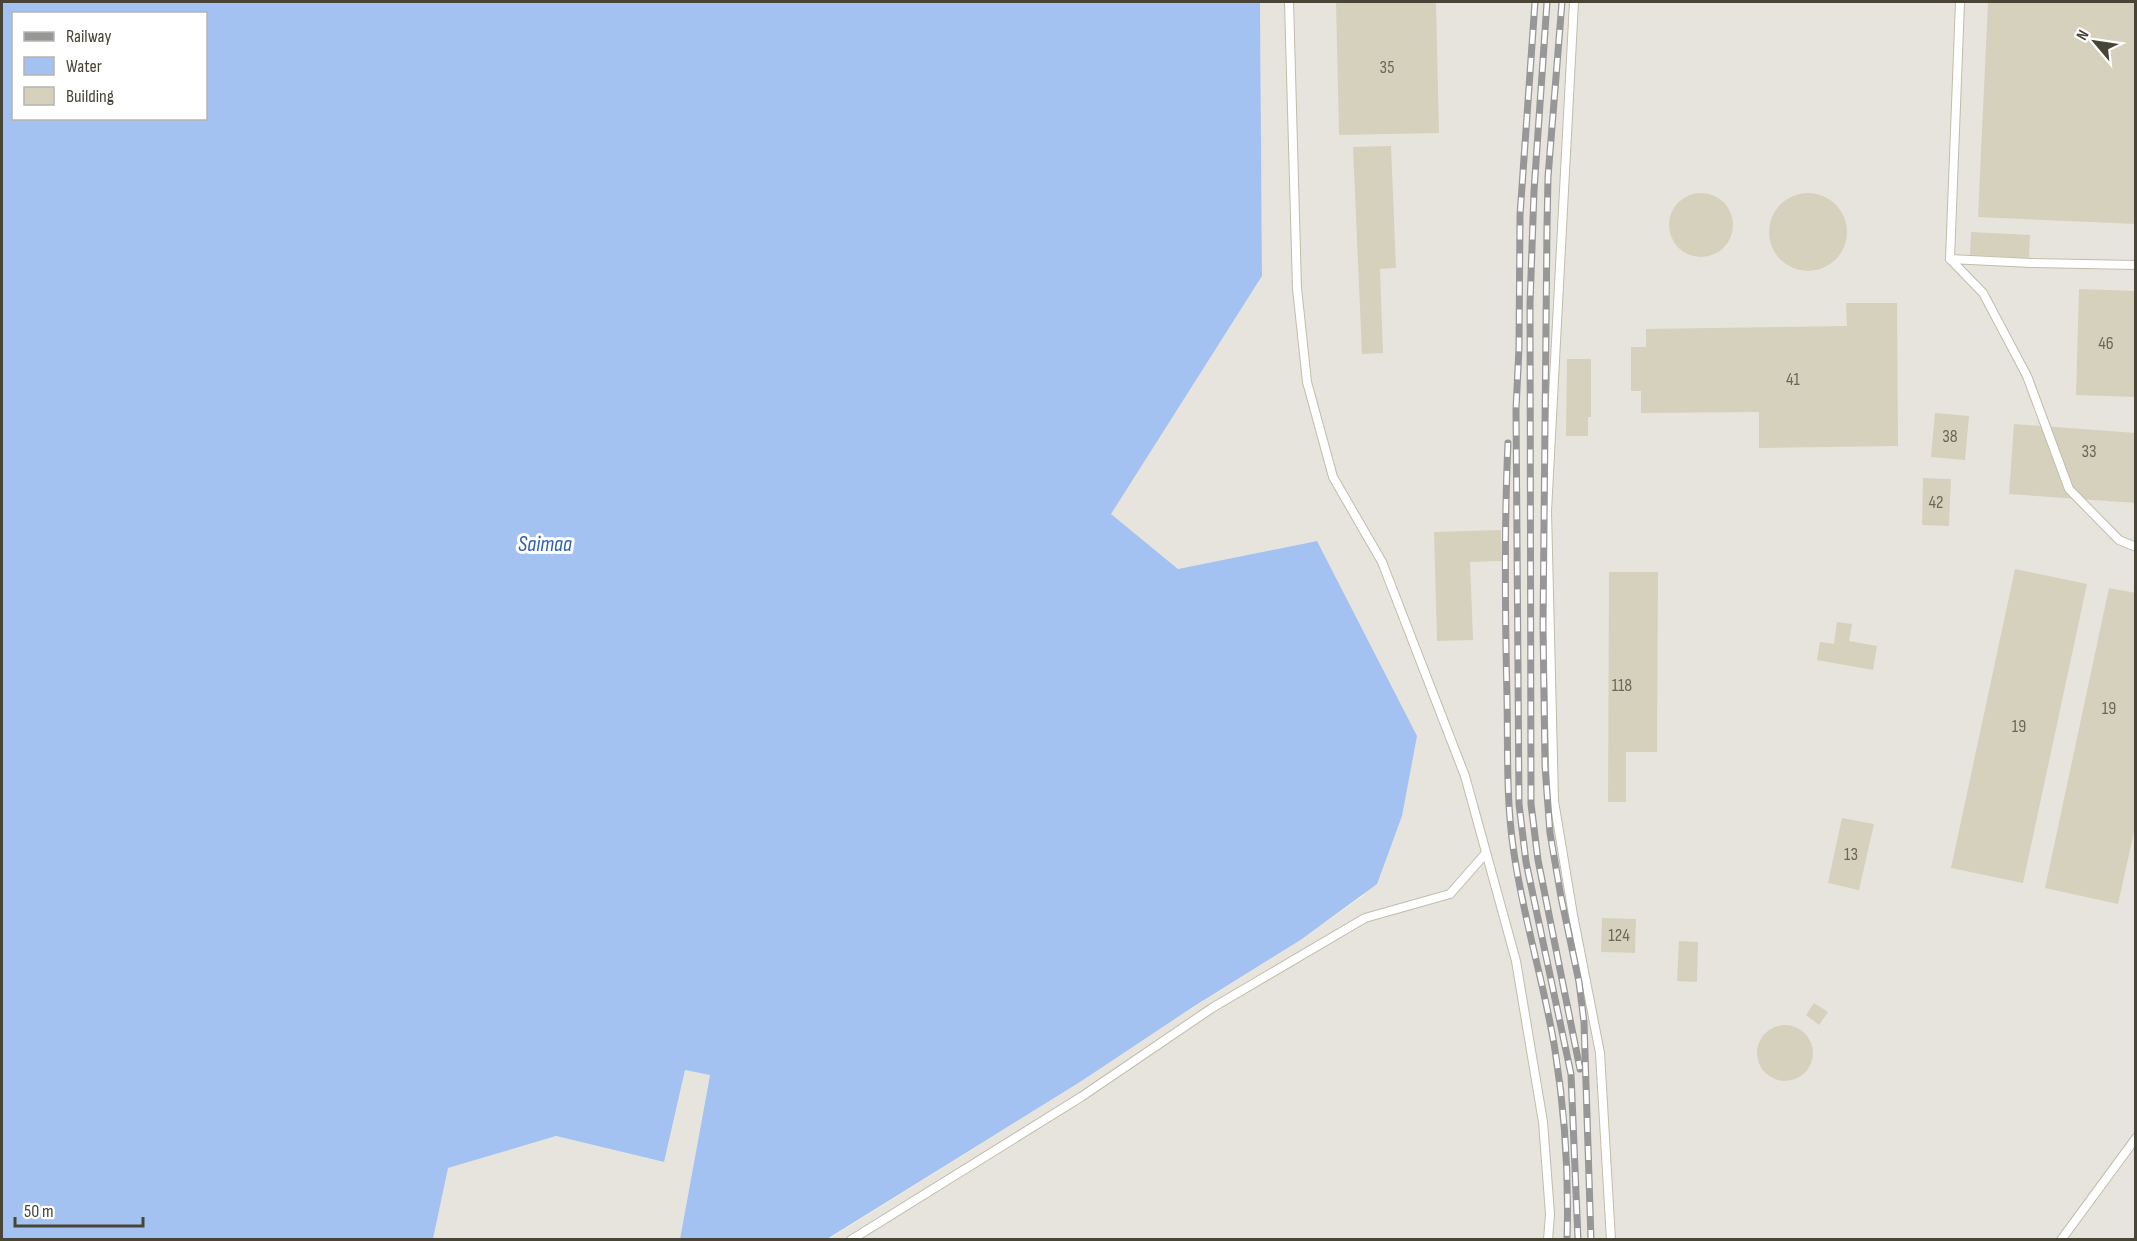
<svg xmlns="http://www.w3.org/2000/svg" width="2137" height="1241" viewBox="0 0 2137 1241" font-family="'Sofia Sans Condensed',sans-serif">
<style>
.industrial{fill:#e7e4dd}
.water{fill:#a4c2f1;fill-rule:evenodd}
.building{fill:#d6d1bd}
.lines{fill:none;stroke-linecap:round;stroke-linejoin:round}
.service-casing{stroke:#c0bdaa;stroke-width:10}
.service{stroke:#fff;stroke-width:8}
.rail-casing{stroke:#979797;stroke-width:7}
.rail{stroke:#fff;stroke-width:4.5;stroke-dasharray:14;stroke-linecap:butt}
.labels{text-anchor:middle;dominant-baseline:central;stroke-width:6;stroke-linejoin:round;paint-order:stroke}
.number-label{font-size:18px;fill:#6c6758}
.water-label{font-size:22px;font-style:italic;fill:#2e60b6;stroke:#fff}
</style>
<rect width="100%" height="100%" fill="#f4f3e8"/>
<g class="industrial">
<path d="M1260 2H2135V1239L827 1240 1080 1082 1172 1021 1302 939 1364 895 1317 541 1178 569 1110 514 1262 276Z"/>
<path d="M684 1070 710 1074 680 1239 433 1240 447 1168 556 1136 663 1162Z"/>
</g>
<path class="water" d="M2 2H1260L1262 276 1111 514 1178 569 1317 541 1417 736 1402 816 1377 884 1302 939 1193 1007 1080 1082 827 1239H680L710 1075 685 1070 664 1162 556 1136 448 1168 433 1239H2ZM14 14H206V118H14Z"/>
<g class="building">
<path d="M1336 2H1436L1439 133 1339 135Z"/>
<path d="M1988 2H2136V224L1978 217Z"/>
<path d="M1391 146 1396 268 1380 269 1383 353 1362 354 1353 147Z"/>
<circle cx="1701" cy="225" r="32"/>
<circle cx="1808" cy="232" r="39"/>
<path d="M1971 232 2030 235 2029 258 1970 255Z"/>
<path d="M2079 289 2136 291V397L2076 395Z"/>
<path d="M1846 303H1897L1898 446 1759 448V412L1641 413V391H1631V347H1646V329L1847 326Z"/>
<path d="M1567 359H1591V417H1588V436H1566Z"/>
<path d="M1935 413 1969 416 1965 460 1931 457Z"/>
<path d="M2014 424 2136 433V503L2009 494Z"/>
<path d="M1923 478 1951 479 1949 526 1922 525Z"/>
<path d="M1501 530 1502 561 1470 562 1473 640 1437 641 1434 532Z"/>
<path d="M2015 569 2087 584 2023 883 1951 868Z"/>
<path d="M1609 572H1658L1657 752H1626V802H1608Z"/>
<path d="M2109 588 2136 593V823L2118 904 2045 888Z"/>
<path d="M1837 622 1852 624 1849 641 1877 646 1873 670 1817 660 1820 642 1834 644Z"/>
<path d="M1842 818 1874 824 1859 890 1828 883Z"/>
<path d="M1602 918 1636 919 1635 953 1601 952Z"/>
<path d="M1679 941 1698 942 1697 982 1677 981Z"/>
<path d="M1814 1003 1828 1012 1819 1025 1806 1015Z"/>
<circle cx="1785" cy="1053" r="28"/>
</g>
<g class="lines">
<g class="service-casing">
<g id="service">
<path d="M1289 2 1297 288 1307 382 1333 477 1382 562 1465 776 1516 961 1543 1122 1550 1214 1548 1240"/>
<path d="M1574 2 1547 511 1554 801 1573 915 1600 1053 1611 1240"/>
<path d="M1950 259 1960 2"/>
<path d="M2136 265 2031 263 1950 259 1983 293 2027 376 2069 489 2119 540 2136 547"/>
<path d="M851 1240 1081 1097 1212 1008 1365 918 1450 894 1486 853"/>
<path d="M2061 1240 2136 1138"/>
</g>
</g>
<use href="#service" class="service"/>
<g class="rail-casing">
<g id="rail">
<path d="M1535 2 1520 215 1519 348 1516 409 1519 804 1526 862 1571 1074 1578 1240"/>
<path d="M1547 2 1534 191 1530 304 1531 804 1538 860 1580 1069"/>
<path d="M1562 2 1548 177 1547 227 1543 626 1545 766 1550 833 1561 897 1579 982 1584 1022 1591 1240"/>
<path d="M1508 443C1504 527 1505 612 1507 697 1508 746 1506 797 1513 846 1522 915 1544 981 1555 1050 1565 1113 1569 1176 1567 1240"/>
</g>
</g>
<use href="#rail" class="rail"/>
</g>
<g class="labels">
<g class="number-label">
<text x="1387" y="67">35</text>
<text x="2106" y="343">46</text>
<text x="1793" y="379">41</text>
<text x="1950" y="436">38</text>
<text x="2089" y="451">33</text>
<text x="1936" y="502">42</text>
<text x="1622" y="685">118</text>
<text x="2109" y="708">19</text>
<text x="2019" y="726">19</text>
<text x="1851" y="854">13</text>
<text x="1619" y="935">124</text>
</g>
<g class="water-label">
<text x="545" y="544">Saimaa</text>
</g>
</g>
<rect width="2137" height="1241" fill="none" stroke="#484436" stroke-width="6"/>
<rect x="12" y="12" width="195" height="108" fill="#ffffff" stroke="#b6b4af" stroke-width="1.5"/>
<rect x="24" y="32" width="30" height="9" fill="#979797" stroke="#b6b4af" stroke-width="1.5"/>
<text x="66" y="42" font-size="18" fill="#484436">Railway</text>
<rect x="24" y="57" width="30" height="18" fill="#a4c2f1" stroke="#b6b4af" stroke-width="1.5"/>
<text x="66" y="72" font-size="18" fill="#484436">Water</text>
<rect x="24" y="87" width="30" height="18" fill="#d6d1bd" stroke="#b6b4af" stroke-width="1.5"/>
<text x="66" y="102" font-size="18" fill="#484436">Building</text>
<g transform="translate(2095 42) rotate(299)" stroke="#ffffff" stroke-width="4.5" paint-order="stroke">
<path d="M0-4.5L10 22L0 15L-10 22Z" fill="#484436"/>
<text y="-9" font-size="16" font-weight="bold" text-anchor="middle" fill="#484436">N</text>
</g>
<path d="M15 1217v9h128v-9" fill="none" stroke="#484436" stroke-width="3"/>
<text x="24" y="1217" font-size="18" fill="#484436" stroke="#ffffff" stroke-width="4.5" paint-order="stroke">50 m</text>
</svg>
